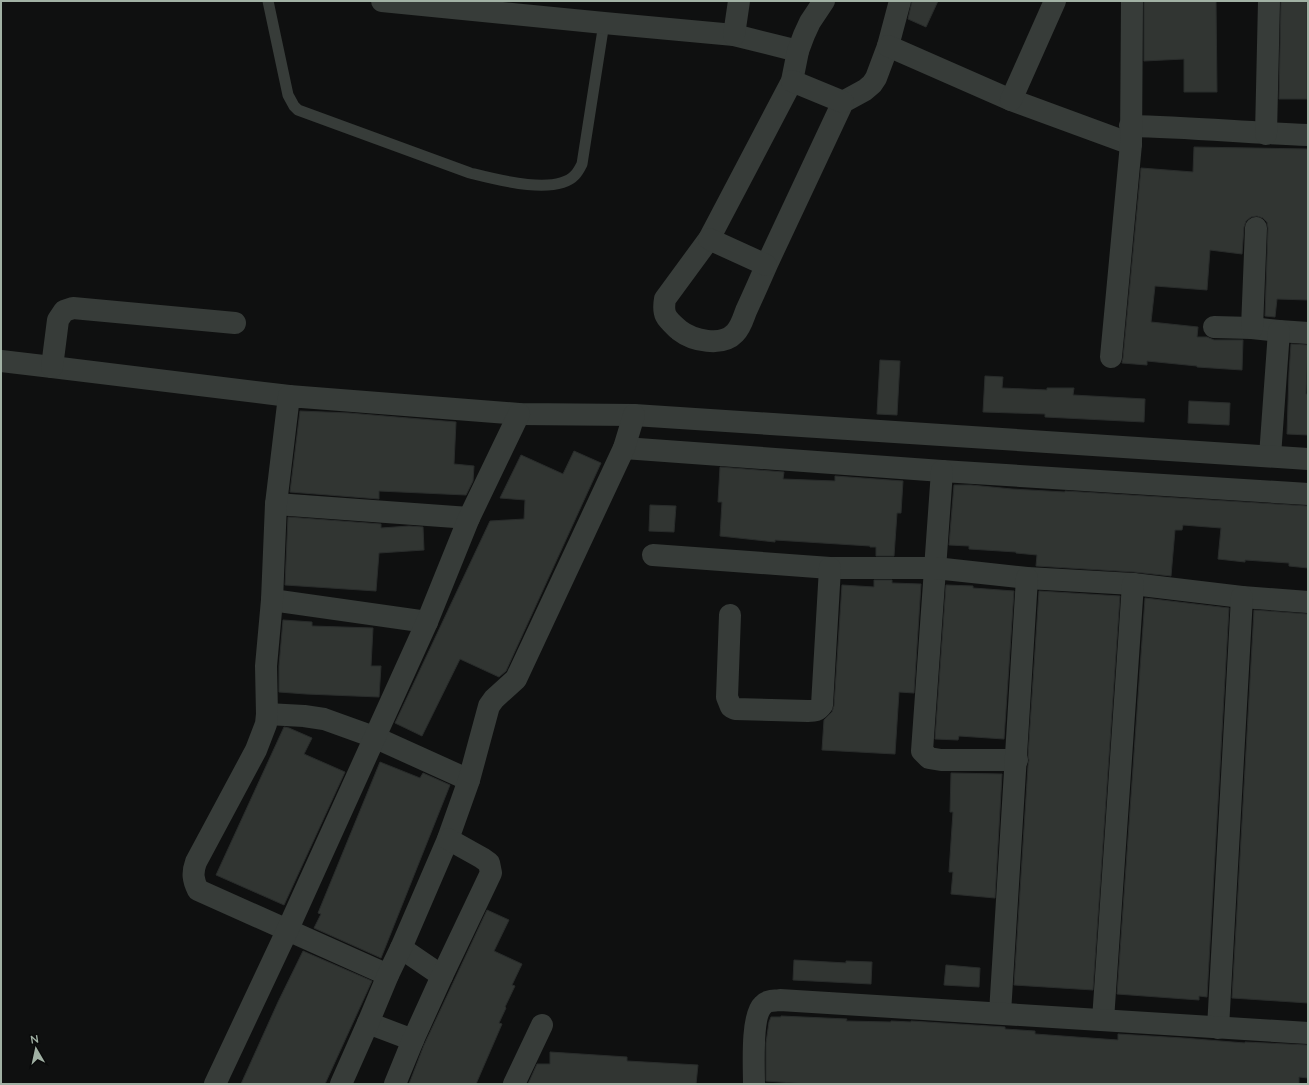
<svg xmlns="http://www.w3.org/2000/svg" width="1309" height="1085" viewBox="0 0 1309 1085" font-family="Mulish,sans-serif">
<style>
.building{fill:#313532;stroke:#292c2b}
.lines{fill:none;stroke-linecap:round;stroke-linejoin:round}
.lane{stroke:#373c39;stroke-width:11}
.street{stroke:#373c39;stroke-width:22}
</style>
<rect width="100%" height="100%" fill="#0f1010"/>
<g class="building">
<path d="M912 1H938L926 27 908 19Z"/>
<path d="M1144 1H1216L1217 92H1184V59L1144 61Z"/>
<path d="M1281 1H1307V99H1279Z"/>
<path d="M1194 147 1308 149V300L1277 299 1275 317 1265 316 1268 228 1267 222 1263 218 1257 216 1251 217 1246 221 1244 227 1242 254 1210 250 1207 290 1155 286 1151 322 1198 327 1197 337H1207L1214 340H1243L1242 370 1197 367V366L1147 361V365L1122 363 1123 358 1141 168 1193 172Z"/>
<path d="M1291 344 1308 345 1306 394H1308V435L1287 434 1289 373Z"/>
<path d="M880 360 900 361 897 415 877 414Z"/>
<path d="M985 376 1003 377 1002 388 1047 390V388H1074L1073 395 1145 399 1144 422 1045 417V414L983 412Z"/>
<path d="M1189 401 1230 403 1229 425 1188 423Z"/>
<path d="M300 411 349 413 456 422 454 464 474 466 473 481 466 495 379 491V499L290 492Z"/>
<path d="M574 451 601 463 506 671 499 677 460 659 422 736 395 723 490 521 524 519 525 500 500 498 521 455 563 474Z"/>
<path d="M720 467 784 472 783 479 835 481V476L903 481 901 513H897L894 556H876V547H870V546L775 540V542L720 536 722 502H718Z"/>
<path d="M954 485H971L1012 489 1065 492V491L1308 506V568L1289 566V563L1245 560V562L1218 559 1221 528 1183 525 1182 530H1175L1171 576 1134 572 1036 566 1037 555 1016 553V552L969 549V546L949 545Z"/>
<path d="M650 505 676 506 674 532 649 531Z"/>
<path d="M288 517 381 524V528L409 526 423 527 424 550 379 553 376 591 285 585Z"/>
<path d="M874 580H892V583L921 584 914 693 899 692 895 754 822 750 824 720 832 712 834 706 842 585 874 587Z"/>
<path d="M946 585 973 586V588L1014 591 1004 739 959 736 958 740 935 739Z"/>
<path d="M1039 591 1120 596 1093 990 1014 985 1028 766 1029 760 1028 756Z"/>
<path d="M1145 598 1229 608 1207 997 1199 996V1000L1117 994Z"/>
<path d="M1254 610 1308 614V1003L1232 998Z"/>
<path d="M283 620 312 622V626L373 628 371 666H381L379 697 306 694 279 692V666Z"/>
<path d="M284 727 289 728 312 738 304 754 345 772 284 905 216 875Z"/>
<path d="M380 762 420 778 423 773 450 785 381 958 314 928 321 914 318 913Z"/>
<path d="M951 773 1002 774 995 898 951 894 953 872H949L953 812H950Z"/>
<path d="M487 910 509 920 494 951 522 964 512 985 515 986 505 1007 506 1008 499 1023 502 1024 476 1084H409L424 1045Z"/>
<path d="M303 951 372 981 325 1084H241L278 1002Z"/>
<path d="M794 960 846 963V961L872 962 871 984 793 980Z"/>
<path d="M946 965 980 968 979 987 944 985Z"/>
<path d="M781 1016 847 1019 846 1021 891 1022V1021L911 1022V1021L1005 1027V1029L1035 1031V1034L1076 1037 1118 1040V1034L1183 1038 1245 1043V1042L1308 1045V1078L1299 1077V1084H807L766 1081V1043L769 1022 771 1017H781Z"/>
<path d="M550 1052 627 1057V1061L698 1065 696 1084H528L537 1064H550Z"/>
</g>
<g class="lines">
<path class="lane" d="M268 1 288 95 294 106 298 110 470 173C494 179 556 196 575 175 578 172 580 168 582 164L604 23"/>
<g class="street">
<path d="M382 1 604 23 734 35 798 51"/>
<path d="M824 1 810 22 804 35 798 51 792 81 709 239 665 299C662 316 667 319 679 330 693 341 722 347 735 333 741 327 743 319 746 311 753 296 760 280 767 264 792 210 818 156 843 102L865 90 872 84 876 78 888 46 900 1"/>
<path d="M734 35 739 1"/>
<path d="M888 46 1011 100 1131 144"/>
<path d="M792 81 843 102"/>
<path d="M1011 100 1055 1"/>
<path d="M1130 126C1190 127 1249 133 1308 135"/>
<path d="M1266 134 1269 1"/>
<path d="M709 239 766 265"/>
<path d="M1214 327 1252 328 1279 331 1308 333"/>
<path d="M1252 328 1256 228"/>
<path d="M1111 357 1131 144 1132 1"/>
<path d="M1 361 52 367 289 396"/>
<path d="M52 367 58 320 64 311 73 308 235 323"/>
<path d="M624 448 942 471 1308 494"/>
<path d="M1270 456 1279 331"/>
<path d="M942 471 922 751 929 758 941 760H1017"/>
<path d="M276 504 469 518"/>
<path d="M653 555 830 568H935L1027 578 1133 584 1242 597 1308 602"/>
<path d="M272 600 427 622"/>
<path d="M730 615 727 697 731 707 735 709 808 711C815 711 818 711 822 705L830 568"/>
<path d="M267 714 304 716 324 719 374 737 469 780"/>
<path d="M401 948 442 976"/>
<path d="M388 975 198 890C193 880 192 873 196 862L256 750 266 724 267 714 266 666 272 600 276 504 289 396 519 414 634 415 1308 459"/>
<path d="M1000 1013 1027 578"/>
<path d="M1103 1020 1133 584"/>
<path d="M368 1023 413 1040"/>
<path d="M1218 1028 1242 597"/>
<path d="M215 1084 287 931 427 622 469 518 519 414"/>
<path d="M341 1084 368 1023 388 975 401 948 448 839 469 780 489 706 494 699 516 679 624 448 634 415"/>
<path d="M395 1084 413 1040 442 976 491 873 489 863 482 858 448 839"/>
<path d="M514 1084 542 1025"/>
<path d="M754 1084C754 1068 751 1016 763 1005 767 1000 774 1001 780 1000L1308 1033"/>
</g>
</g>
<rect width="1309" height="1085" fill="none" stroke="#a1b1a4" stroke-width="4"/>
<g transform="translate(36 1049) rotate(351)" stroke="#0a0b0b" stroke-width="3" paint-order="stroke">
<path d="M0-3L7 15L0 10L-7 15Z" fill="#a1b1a4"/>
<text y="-6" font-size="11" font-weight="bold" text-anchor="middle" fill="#a1b1a4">N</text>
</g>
</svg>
